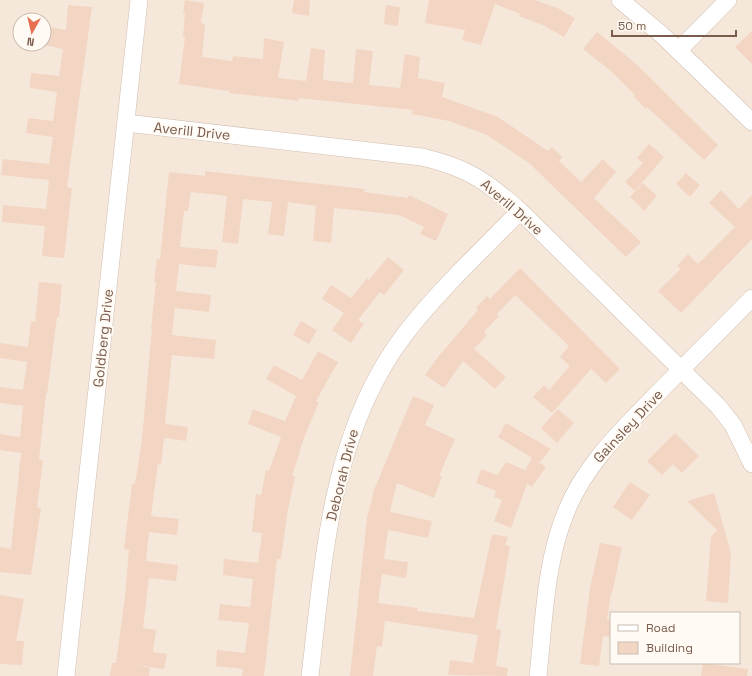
<svg xmlns="http://www.w3.org/2000/svg" width="752" height="676" viewBox="0 0 752 676" font-family="'Space Grotesk',sans-serif">
<style>
.residential{fill:#f5e8da;fill-rule:evenodd}
.building{fill:#f3d5c3}
.lines{fill:none;stroke-linecap:round;stroke-linejoin:round}
.minor-casing{stroke:#d1beb0;stroke-width:18}
.minor{stroke:#fff;stroke-width:17}
.labels{text-anchor:middle;dominant-baseline:central;stroke-width:4;stroke-linejoin:round;paint-order:stroke}
.street-label{font-size:14px;fill:#7a5c4d;stroke:#fffaf3}
</style>
<rect width="100%" height="100%" fill="#fdf6ec"/>
<path class="residential" d="M0 0H752V676H0ZM20 20H44V44H20ZM611 613H739V663H611Z"/>
<g class="building">
<path d="M185 0 204 3 201 23 205 24 202 57 232 61 233 56 263 59 264 38 284 42 278 78 306 81 311 48 325 50 323 80 353 83 356 49 373 51 369 85 400 88 405 54 420 57 418 78 445 83 442 97 498 117 548 151 552 147 562 157 559 161 581 182 603 159 616 172 594 198 641 242 626 257 529 163 487 135 449 121 412 114 413 110 299 98 298 101 275 98 229 93V91L179 84 185 37H183L185 13H183Z"/>
<path d="M294 0H310L309 16 292 13Z"/>
<path d="M429 0H535L554 7V6L575 18 564 37 543 25 519 16 520 14 495 4 481 45 462 40 465 30 425 23Z"/>
<path d="M68 5 92 7 67 187 72 188 64 258 42 256 45 226 2 222 3 205 46 209 49 180 1 175 3 159 49 164 53 137 26 133 28 118 53 121 57 92 30 88 31 73 59 76 63 49 44 45V26L66 30Z"/>
<path d="M386 5 400 7 398 26 384 24Z"/>
<path d="M752 31V64L735 47Z"/>
<path d="M597 32 635 63 718 145 704 160 647 107 646 109 633 96 635 95 611 71 583 49Z"/>
<path d="M649 144 664 157 635 191 625 182 643 163 637 158Z"/>
<path d="M205 171 365 189 364 192 408 198 409 195 448 214 436 241 420 234 424 227 399 215 334 208 331 243 313 241 316 206 288 202 284 236 268 234 272 202 243 199 238 244 222 242 227 196 191 192 188 211H184L180 247 218 250 216 268 179 264 176 291 211 295 209 312 175 308 172 335 216 340 214 359 172 355 165 424 188 427 186 441 164 438 161 465 158 464 151 516 179 519 177 535 149 532 146 561 178 565 176 581 149 578 143 628 156 630 153 652 167 654 164 669 135 665 150 668 149 676H110L112 663H116L125 596 129 550 124 549 132 484H135L142 439 152 329H151L156 282H154L157 259H160L169 172 205 176Z"/>
<path d="M686 173 700 185 690 197 676 184Z"/>
<path d="M643 183 657 196 644 211 630 197Z"/>
<path d="M721 190 739 209 752 195V239L681 313 658 291 681 269 677 266 688 254 698 264 735 227 709 203Z"/>
<path d="M388 257 404 270 384 295 380 292 358 320 364 324 351 343 332 330 344 313 322 299 331 285 351 298 367 278 369 280Z"/>
<path d="M520 268 620 369 606 383 591 369 552 413 533 397 544 385 549 390 570 366 560 357 569 346 515 295 497 314 499 316 484 332 487 335 474 349 506 377 495 389 463 361 444 388 425 375 438 357 478 310 476 308 487 296 490 299Z"/>
<path d="M39 282 62 284 59 317H57L47 394H46L39 460 43 461 37 507 41 508 31 575 0 572V547L11 549 21 453 0 450V434L20 437 23 406 0 403V387L23 390 27 362 0 358V343L28 347 31 321 35 322Z"/>
<path d="M301 321 317 330 309 344 293 335Z"/>
<path d="M318 351 338 362 316 401 319 402 304 438 292 476H295L287 515 281 559H277L264 676H242L243 669 216 666 217 650 245 653 249 623 218 620 220 604 250 607 253 579 223 575 224 559 258 563 262 533 252 532 256 494 261 495 266 470 269 471 281 437 248 424 253 409 285 421 296 396 266 379 274 365 302 380Z"/>
<path d="M413 396 434 405 425 425 455 439 439 476 442 477 434 498 397 483 390 512 432 521 428 538 388 530 384 559 408 562 406 578 382 574 378 603 418 608 417 611 474 618 492 534 508 537 505 545 510 546 496 629 501 630 496 666 508 668 507 676 448 675 450 660 473 663 478 635 385 621 382 647 377 646 373 676H350L367 518 374 490Z"/>
<path d="M558 409 574 423 557 443 541 428Z"/>
<path d="M506 423 551 449 540 462 537 461 546 467 532 487 527 484 511 528 494 521 502 500 494 497 496 491 476 483 481 469 497 475 506 462 525 470 532 458 498 437Z"/>
<path d="M675 433 699 456 682 473 673 464 662 475 647 461Z"/>
<path d="M630 482 650 495 632 520 613 507Z"/>
<path d="M714 493 731 553 728 603 706 601 711 537 717 530 687 501Z"/>
<path d="M600 543 622 547 612 593H611L607 620H611V637L603 636 599 666 580 664 590 588Z"/>
<path d="M0 595 24 599 16 641H24L22 665 0 664Z"/>
<path d="M703 663 748 669 747 676H701Z"/>
</g>
<g class="lines">
<g class="minor-casing">
<g id="minor">
<path d="M620 0 661 34 752 122"/>
<path d="M679 50 728 0"/>
<path d="M126 123 422 157C468 168 485 180 520 211L718 406 733 425 752 464"/>
<path d="M66 676 139 0"/>
<path d="M310 676C324 559 330 432 405 334 439 290 481 251 520 211"/>
<path d="M538 676C544 622 545 563 566 512 585 464 623 429 658 393 690 361 721 329 752 298"/>
</g>
</g>
<use href="#minor" class="minor"/>
</g>
<g class="labels">
<g class="street-label">
<text transform="translate(192 131) rotate(6)">Averill Drive</text>
<text transform="translate(512 207) rotate(41)">Averill Drive</text>
<text transform="translate(103 338) rotate(-84)">Goldberg Drive</text>
<text transform="translate(628 426) rotate(-47)">Gainsley Drive</text>
<text transform="translate(342 475) rotate(-76)">Deborah Drive</text>
</g>
</g>
<rect x="610" y="612" width="130" height="52" fill="#fffaf3" stroke="#cabbb1"/>
<rect x="618" y="625" width="20" height="6" fill="#ffffff" stroke="#cabbb1"/>
<text x="646" y="632" font-size="12" fill="#7a5c4d">Road</text>
<rect x="618" y="642" width="20" height="12" fill="#f3d5c3" stroke="#cabbb1"/>
<text x="646" y="652" font-size="12" fill="#7a5c4d">Building</text>
<g transform="translate(32 32) rotate(188)"><circle r="19" fill="#fffaf3" stroke="#cabbb1"/>
<path d="M0-3L7 15L0 10L-7 15Z" fill="#e76f51"/>
<text y="-6" font-size="11" font-weight="bold" text-anchor="middle" fill="#7a5c4d">N</text>
</g>
<path d="M612 30v6h124v-6" fill="none" stroke="#7a5c4d" stroke-width="2"/>
<text x="618" y="30" font-size="12" fill="#7a5c4d" stroke="#fffaf3" stroke-width="3" paint-order="stroke">50 m</text>
</svg>
